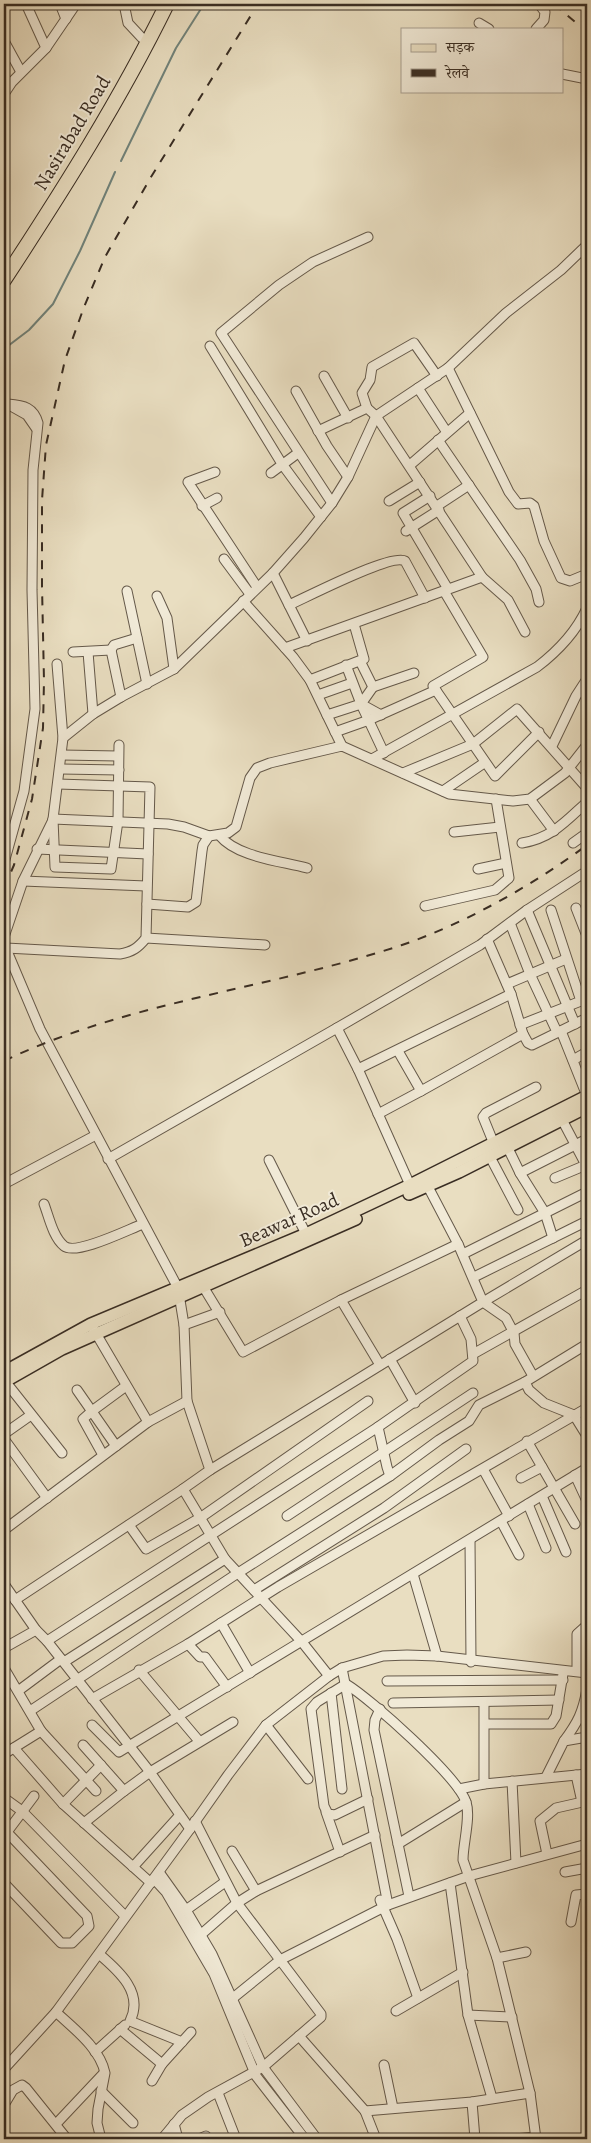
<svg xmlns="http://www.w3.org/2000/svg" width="591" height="2143" viewBox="0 0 591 2143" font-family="Alegreya,'Noto Serif Devanagari',serif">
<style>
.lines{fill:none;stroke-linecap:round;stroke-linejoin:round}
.stream{stroke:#71837b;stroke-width:2}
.minor-casing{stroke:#65594a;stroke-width:11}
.major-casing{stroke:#392d23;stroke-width:14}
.highway-casing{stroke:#392d23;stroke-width:16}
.minor{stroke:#f1ead7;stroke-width:9}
.major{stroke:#e9dec1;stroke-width:11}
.highway{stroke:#e9dec1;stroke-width:14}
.rail{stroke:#392d23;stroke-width:2;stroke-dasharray:9 9;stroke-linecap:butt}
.labels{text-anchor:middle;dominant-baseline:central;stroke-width:4;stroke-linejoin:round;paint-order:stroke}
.street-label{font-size:20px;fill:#392d23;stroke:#f1ead7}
</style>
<rect width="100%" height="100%" fill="#e9dec1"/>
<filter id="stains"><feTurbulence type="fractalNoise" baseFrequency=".004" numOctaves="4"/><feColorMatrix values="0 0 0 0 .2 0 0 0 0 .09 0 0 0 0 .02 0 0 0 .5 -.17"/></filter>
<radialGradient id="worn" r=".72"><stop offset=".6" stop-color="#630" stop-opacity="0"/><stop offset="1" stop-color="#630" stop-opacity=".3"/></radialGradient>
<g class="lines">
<g class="stream">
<path d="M121 161 176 48 204 4"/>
<path d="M4 349 29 330 53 304 80 251 115 172"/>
</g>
<g class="minor-casing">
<g id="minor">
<path d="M60 4 66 19"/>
<path d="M124 4 128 23 142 38"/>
<path d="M479 23 489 29"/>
<path d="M536 29 544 20 545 12 539 4"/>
<path d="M4 41 21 72"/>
<path d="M46 48 76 4"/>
<path d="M562 74 587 79"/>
<path d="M4 94 12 82 46 48 26 4"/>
<path d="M210 346 282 464 321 517"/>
<path d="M448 368 509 492 518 504 530 503 534 506 544 541 561 578 570 581 587 574"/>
<path d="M324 376 348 418"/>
<path d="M418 388 446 431"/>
<path d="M296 391 327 446 348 477"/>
<path d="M11 406 27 415 36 428"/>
<path d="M367 408 362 393 370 380 372 367 414 343 437 376"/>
<path d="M318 431 367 408 376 416 482 577 508 600 525 632"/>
<path d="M438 440 520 560 536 589 539 602"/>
<path d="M410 465 470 413"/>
<path d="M215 472 188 482 257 587"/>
<path d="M271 473 298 453"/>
<path d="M430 496 403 513 448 589"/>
<path d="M389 501 420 482"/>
<path d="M332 503 221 333 279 285 313 262 368 237"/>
<path d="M202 506 217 498"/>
<path d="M437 506 469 485"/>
<path d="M406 531 439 510"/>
<path d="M224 559 250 594"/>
<path d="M273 573 307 641"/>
<path d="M127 591 147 684"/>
<path d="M444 591 483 657 433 686 495 776 539 732"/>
<path d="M157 596 167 618 174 669"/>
<path d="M243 601 293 657 310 680 342 746"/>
<path d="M289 605C307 597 392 553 405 561L425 598"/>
<path d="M285 648 482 577"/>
<path d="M111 650 114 645 137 638"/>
<path d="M73 652 111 650 121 697"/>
<path d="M88 652 93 714"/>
<path d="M360 661 373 687 414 673"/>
<path d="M57 664 63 738 53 819 55 867 111 869 118 821 119 745"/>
<path d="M346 665 361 704 384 753"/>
<path d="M310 680 364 659 354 624"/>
<path d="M373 687 361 704 381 715"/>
<path d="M318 695 352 683"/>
<path d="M327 715 361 704"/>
<path d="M335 732 369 720 436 690"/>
<path d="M63 738 93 714 121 697 174 669 273 573 304 538 332 503 348 477 376 416 448 368 506 313 561 270 587 245"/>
<path d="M552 746 576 696 587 679"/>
<path d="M62 755 118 756"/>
<path d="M372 759 537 667C558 651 576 632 587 608"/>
<path d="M61 769 119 770"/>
<path d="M403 773 473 744 517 709 587 788"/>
<path d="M443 791 484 763"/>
<path d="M530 799 554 831"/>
<path d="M53 819 168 824 184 827 209 836 228 833 236 827 250 778 257 768 270 763 342 746 449 794 513 801 530 799 565 773 587 745"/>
<path d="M454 832 500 827"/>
<path d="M220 836C237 857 281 861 307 868"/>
<path d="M522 843C552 838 566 821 587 802"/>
<path d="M573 843 587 833"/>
<path d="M37 849 148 854"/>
<path d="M4 863 24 791 35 709 32 590 33 470 38 423C34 408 24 405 8 404"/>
<path d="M478 869 506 863"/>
<path d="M23 881 146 886"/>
<path d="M147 904 188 907 196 902 202 851 203 845 209 836"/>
<path d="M425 906 495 890 509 878 496 799"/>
<path d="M576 908 587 936"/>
<path d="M527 910 575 1024"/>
<path d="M510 923 530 974 557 1032"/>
<path d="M4 937 23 881 53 820"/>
<path d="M146 938 265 945"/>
<path d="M487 939 511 994 523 1034 528 1043 532 1045 587 1018"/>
<path d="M4 944 40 1029 178 1288 184 1325 187 1401 210 1470 183 1489 225 1559 302 1642 329 1676"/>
<path d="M6 948 120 954C132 952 138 948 146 938L150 787 58 784"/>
<path d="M507 984 566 959"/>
<path d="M520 1025 581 1001 551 910"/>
<path d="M561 1031 587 1096"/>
<path d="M398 1051 421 1091 523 1034"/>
<path d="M573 1060 587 1052"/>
<path d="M358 1069 511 994"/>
<path d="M378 1114 421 1091"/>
<path d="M559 1114 587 1167"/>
<path d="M505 1142 520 1173 545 1213 553 1238"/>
<path d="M494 1144 483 1117 486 1113 536 1087"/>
<path d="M488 1153 518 1210"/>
<path d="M108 1159 337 1028"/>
<path d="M269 1160 306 1234"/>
<path d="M520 1173 587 1139"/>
<path d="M555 1178 586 1165"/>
<path d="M4 1184 96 1135"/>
<path d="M410 1185 358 1069 337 1028 480 945 527 910 587 871"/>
<path d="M44 1204C49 1217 53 1237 64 1246 76 1256 129 1229 143 1224"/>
<path d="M463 1254 587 1192"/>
<path d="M474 1277 587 1221"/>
<path d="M204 1288 243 1352 341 1300 458 1244"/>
<path d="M341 1300 380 1365"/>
<path d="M184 1325 220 1312"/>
<path d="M94 1330 148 1422"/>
<path d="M473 1354 587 1290"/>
<path d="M390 1359 415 1403"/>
<path d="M533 1376 515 1344 514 1333 506 1318 483 1302 587 1240"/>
<path d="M5 1381 62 1453"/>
<path d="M525 1382 529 1390 544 1403 574 1415 587 1436"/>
<path d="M77 1390 116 1446"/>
<path d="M4 1434 31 1415"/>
<path d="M4 1439 47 1498"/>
<path d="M527 1441 575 1524"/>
<path d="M103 1455 83 1419 92 1411 126 1386"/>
<path d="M4 1466 5 1465"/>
<path d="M483 1469 509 1516"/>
<path d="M210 1470 483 1302 458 1244 425 1181"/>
<path d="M575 1475 587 1501"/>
<path d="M390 1476 387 1467 378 1427 473 1361 471 1339 460 1316"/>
<path d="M521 1478 542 1467"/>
<path d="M542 1496 566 1552"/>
<path d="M528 1504 546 1548"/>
<path d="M287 1516 473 1393"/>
<path d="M501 1521 519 1555"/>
<path d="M129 1525 146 1549 200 1518 368 1401"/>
<path d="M4 1530 148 1422 187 1401"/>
<path d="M470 1540 471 1662"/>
<path d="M413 1574 437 1656"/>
<path d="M4 1584 36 1630 47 1641 150 1772 190 1829"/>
<path d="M254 1590 384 1508 466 1449"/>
<path d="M15 1600 183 1489"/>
<path d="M221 1623 250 1673"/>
<path d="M47 1641 378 1427"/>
<path d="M188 1644 200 1657H205L227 1687"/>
<path d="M4 1648 36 1630"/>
<path d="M64 1662 225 1559"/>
<path d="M4 1668 41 1731 96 1791"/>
<path d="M342 1668 388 1905"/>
<path d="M139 1670 199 1741"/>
<path d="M577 1671V1634L587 1625"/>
<path d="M387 1681 563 1680"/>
<path d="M18 1691 61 1659"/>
<path d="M331 1693 342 1789"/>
<path d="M92 1699 188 1644 278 1587 587 1408"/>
<path d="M484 1702V1784"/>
<path d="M393 1703 559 1700"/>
<path d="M380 1709 375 1720 374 1730 409 1896"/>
<path d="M30 1711 238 1573 390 1476 439 1440 469 1421 479 1405 525 1382 587 1344"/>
<path d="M485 1724H551L556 1716 563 1674"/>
<path d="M92 1725 119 1752 587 1468"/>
<path d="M266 1725 308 1779"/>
<path d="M564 1741C578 1722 583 1712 587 1689"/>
<path d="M83 1745 124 1791 84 1823"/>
<path d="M14 1748 63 1804 151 1883"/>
<path d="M4 1754 41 1731"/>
<path d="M576 1775 582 1802"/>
<path d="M546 1777 564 1741 587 1737"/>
<path d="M512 1781 516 1863"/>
<path d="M459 1789 484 1784 587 1774"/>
<path d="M124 1791 150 1772 233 1722"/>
<path d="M4 1798 22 1811 125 1916"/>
<path d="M368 1799 335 1815 328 1814 324 1806 311 1709 317 1702 346 1684C371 1699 458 1777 466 1802 471 1817 463 1843 463 1860L497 1958 530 2093 536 2139"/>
<path d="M63 1804 101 1765"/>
<path d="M326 1812 340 1852"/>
<path d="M4 1829 87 1916 89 1926 72 1943H61L4 1883"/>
<path d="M4 1840 7 1832 34 1796"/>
<path d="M398 1844 466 1802"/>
<path d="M232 1851 256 1891"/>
<path d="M547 1854 540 1821 556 1808 587 1801"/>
<path d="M133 1867 180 1815"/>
<path d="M159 1872 186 1910 212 1954 263 2067 317 2139"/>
<path d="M565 1872 587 1868"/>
<path d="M154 1879 166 1892 214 1974 256 2076 305 2139"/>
<path d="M450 1883 468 2015 492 2098"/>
<path d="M380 1900 397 1939 418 1998"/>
<path d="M186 1910 225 1882"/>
<path d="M571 1922 576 1895 587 1894"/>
<path d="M197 1938 237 1903 256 1891 375 1835"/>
<path d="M99 1954C119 1971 144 1993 130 2021L182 2042"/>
<path d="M497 1958 526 1952"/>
<path d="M233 1998 280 1960 388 1905 469 1876 587 1844"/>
<path d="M396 2011 463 1972"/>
<path d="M56 2012C73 2028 100 2048 105 2073L98 2109 97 2123 101 2139"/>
<path d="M468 2015 512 2017"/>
<path d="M120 2029 162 2064"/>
<path d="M299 2036 365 2111 376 2139"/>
<path d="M95 2052 125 2025"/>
<path d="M384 2065 393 2108"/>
<path d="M4 2069 56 2012 190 1829 228 1775 266 1725 329 1676 342 1668 383 1656 407 1655 437 1656 587 1673"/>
<path d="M152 2081 162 2064 191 2032"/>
<path d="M101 2091 133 2123"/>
<path d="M218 2093 236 2139"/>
<path d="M472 2102 475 2139"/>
<path d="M4 2105 13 2090 22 2085 26 2088 67 2139"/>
<path d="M365 2111 472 2102 530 2093"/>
<path d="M56 2124 104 2073"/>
<path d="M174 2124 178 2139"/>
<path d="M162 2139 182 2115 208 2097 263 2067 321 2017V2014L237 1903 195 1821"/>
<path d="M199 2139 206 2136"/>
<path d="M515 2139 536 2137"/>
</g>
</g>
<g class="major-casing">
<g id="major">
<path d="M409 1194 459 1172 587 1107"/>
<path d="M4 1372 91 1324 306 1234 410 1185 587 1096"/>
<path d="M4 1382 62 1349 356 1219"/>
</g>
</g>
<g class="highway-casing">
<path id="highway" d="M4 280C63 190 120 100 167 4"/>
</g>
<use href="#minor" class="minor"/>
<use href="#major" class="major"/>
<use href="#highway" class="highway"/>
<g class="rail">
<path d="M554 4 587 32"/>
<path d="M574 4 587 14"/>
<path d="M4 888 14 865 32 799 43 728 44 681 42 586V500L46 445 65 360 84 307 105 257 151 177 258 4"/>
<path d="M4 1061C129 1001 270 989 402 945 466 923 533 885 587 845"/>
</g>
</g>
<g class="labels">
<g class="street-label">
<text transform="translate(72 133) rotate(-59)">Nasirabad Road</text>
<text transform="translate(289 1220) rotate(-24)">Beawar Road</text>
</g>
</g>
<rect width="591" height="2143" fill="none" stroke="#e9dec1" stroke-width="20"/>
<rect x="5" y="5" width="581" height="2133" fill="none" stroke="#392d23" stroke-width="2.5"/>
<rect x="10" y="10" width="571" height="2123" fill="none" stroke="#392d23"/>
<rect x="401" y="28" width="162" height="65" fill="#f1ead7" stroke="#a79e8f"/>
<rect x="411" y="44" width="25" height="8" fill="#e9dec1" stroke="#a79e8f"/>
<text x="446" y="52" font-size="15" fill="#392d23">सड़क</text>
<rect x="411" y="69" width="25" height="8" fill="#392d23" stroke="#a79e8f"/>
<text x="446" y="78" font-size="15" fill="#392d23">रेलवे</text>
<rect width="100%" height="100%" filter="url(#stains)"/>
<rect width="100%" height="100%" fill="url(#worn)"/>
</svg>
